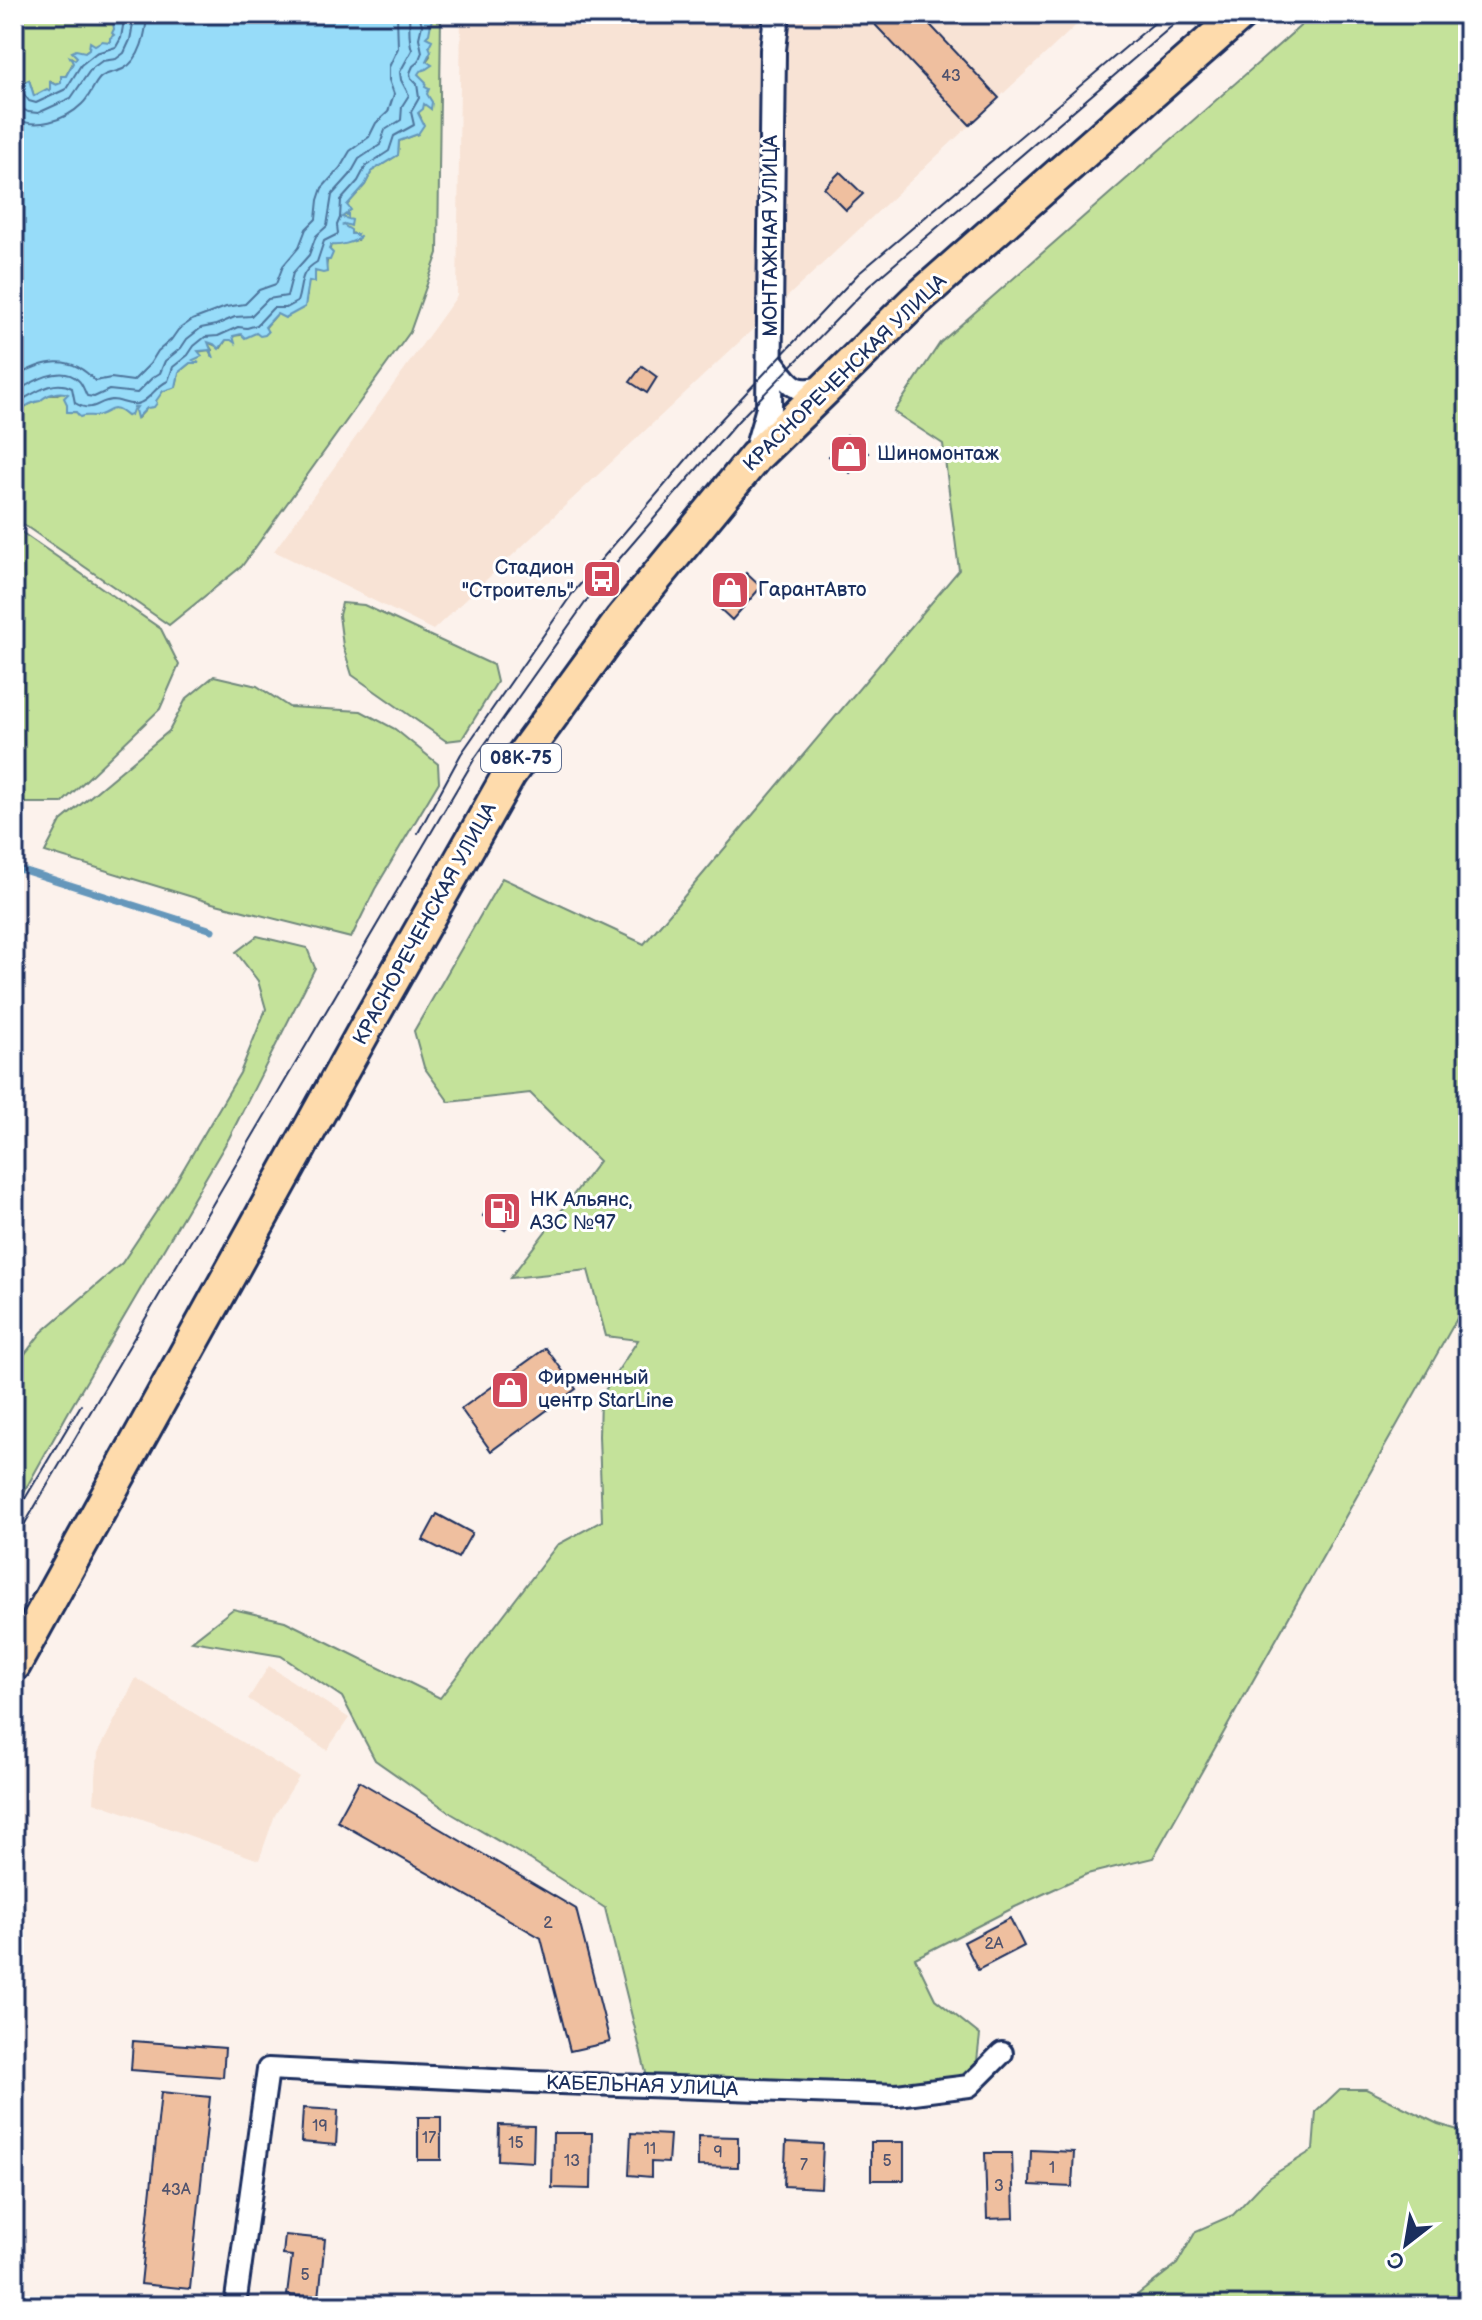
<svg xmlns="http://www.w3.org/2000/svg" width="1482" height="2320" viewBox="0 0 1482 2320" font-family="'Balsamiq Sans',sans-serif">
<style>
.built{fill:#f8e3d5}
.green{fill:#c4e29a;stroke:#70887c;stroke-width:2}
.water{fill:#97dcf9;stroke:#6597bb;stroke-width:2}
.lines{fill:none;stroke-linecap:round;stroke-linejoin:round}
.shore{stroke:#4d749c;stroke-width:2}
.stream{stroke:#6597bb;stroke-width:7}
.building{fill:#efbf9f;stroke:#1b2f5e;stroke-width:2}
.minor-casing{stroke:#1b2f5e;stroke-width:26}
.tertiary-casing{stroke:#1b2f5e;stroke-width:30}
.primary-casing{stroke:#1b2f5e;stroke-width:38}
.minor{stroke:#fff;stroke-width:20}
.tertiary{stroke:#fff;stroke-width:24}
.primary{stroke:#fedbac;stroke-width:32}
.tram{stroke:#1b2f5e;stroke-width:2}
.labels{text-anchor:middle;dominant-baseline:central;stroke-width:6;stroke-linejoin:round;paint-order:stroke}
.number-label{font-size:16px;fill:#50536e}
.shield{fill:#fff;stroke:#5f6d8e;stroke-width:2}
.shield-label{font-size:18px;font-weight:bold;fill:#1b2f5e}
.street-label{font-size:20px;fill:#1b2f5e;stroke:#fff}
.poi-label{font-size:20px;fill:#1b2f5e;stroke:#fff;text-anchor:start}
</style>
<rect width="100%" height="100%" fill="#fcf2ec"/>
<filter id="ink" filterUnits="userSpaceOnUse"><feTurbulence type="fractalNoise" baseFrequency=".0125" numOctaves="2"/><feDisplacementMap in="SourceGraphic" scale="16" xChannelSelector="R" yChannelSelector="G"/><feConvolveMatrix kernelMatrix="1 2 1 2 8 2 1 2 1" color-interpolation-filters="sRGB"/></filter>
<g filter="url(#ink)">
<g class="built">
<path d="M461 14H1088L433 630 274 551 457 296Z"/>
<path d="M269 1666 349 1718 327 1750 248 1699Z"/>
<path d="M136 1678 299 1777 275 1815 259 1860 94 1802 98 1753Z"/>
</g>
<g class="green">
<path d="M14 14H118C113 24 115 32 111 43L89 49 85 52H73L78 57 75 60 72 58 73 63 62 83 56 85 51 82 50 92 34 96 29 80 14 87Z"/>
<path d="M427 14H441L438 253 410 332 242 566 169 625 14 518V416C20 409 31 402 40 401L46 395H55L62 392 68 393 67 412 102 413 110 408 120 410 127 416 134 407H138L135 410 138 418 163 391 176 387 179 372 190 363 197 352 209 350 212 356V350L207 342 221 348 226 340 231 339 233 336 256 333 265 328 277 314 307 296 306 289 309 281 314 282 315 271 326 267 331 244 337 245 357 240 355 236 342 225 345 224 342 217 347 214V205L365 185 372 171 398 155 399 141 418 134 421 118 418 112 425 103 430 108 425 87 417 74 430 56 425 38 431 18H427Z"/>
<path d="M1314 14H1468V1299L1153 1858 1087 1874 1015 1907 915 1958 935 1999 980 2035 977 2061 960 2077 892 2087 647 2077 605 1908 531 1860 452 1814 375 1760 342 1697 281 1656 192 1641 233 1609 285 1621 440 1698 557 1545 602 1521 599 1436 600 1398 638 1340 606 1336 588 1270 510 1278 599 1161 530 1093 449 1102 424 1067 414 1031 502 878 644 944 959 570 943 444 894 412 940 343Z"/>
<path d="M14 527 161 629 179 665 160 709 62 803H14Z"/>
<path d="M342 603 364 605 493 665 497 682 462 739 446 741 352 675 343 646 339 615Z"/>
<path d="M214 676 257 686 289 707 361 711 395 729 438 764 439 782 375 889 351 938 212 903 45 852 61 821 169 731 186 699Z"/>
<path d="M257 936 307 948 315 968 229 1138 69 1411 14 1510V1368L42 1332 122 1263 174 1185 240 1073 266 1009 258 981 236 952Z"/>
<path d="M1340 2089H1366L1438 2124 1468 2133V2306H1123L1177 2264 1196 2231 1233 2215 1268 2178 1313 2150 1316 2112Z"/>
</g>
<path class="water" d="M118 14H427V18H432L429 34 426 37 432 40 429 46 431 51 426 61 432 65 426 69 420 71 418 74 426 82 425 87 429 89 427 94 432 102 431 109 424 104 423 109 418 113 424 125 418 134 399 141 398 155 372 171 365 185 347 205 351 210 348 212V216L346 214 342 217 352 220 351 226 345 224 343 225 351 230V234H357L356 236 360 237C354 243 339 246 331 245L329 249 333 253 330 260H326L327 272 323 273 315 271V282L309 281 305 307 285 318 277 314 265 327 268 332 265 335 260 336 256 333 245 338 241 334 233 336 235 343 231 340H226L219 349 214 344 208 342 214 358 209 350 198 351 202 356 193 360 199 363H190L179 372 176 387 163 391 156 401 157 403 154 407 147 408 137 418 135 410 137 407H134L131 415 127 416C110 401 110 415 94 416 89 416 84 415 80 417L76 412H67V404L64 398 68 394C59 390 46 395 40 401 31 402 20 409 14 416V87L29 80 34 96 47 89 50 91V82L56 85 61 83V76H66L73 63 70 57 75 60 77 57 72 52 76 50 85 52 89 49 90 42 95 45 102 41 110 42V38L114 35 112 33 114 29 113 23Z"/>
<g class="lines">
<g class="shore">
<path d="M14 94 23 93 29 101 36 103 66 89 81 65 96 53 116 47 121 38 125 14"/>
<path d="M14 104 28 112 38 113 71 98 91 69 102 61 116 59 124 53 130 40 135 14"/>
<path d="M14 117C34 131 66 120 82 104 90 97 93 85 100 78 106 72 115 73 123 69 141 60 146 33 147 14"/>
<path d="M14 378C43 360 71 353 95 381L111 378 133 381 150 364 158 351 171 340 178 330 192 320 226 307 245 304 259 290 276 284 283 266 299 247 306 229 316 219 318 200 322 188 340 168 350 151 369 137 376 123 388 112 394 94 389 80V67L398 48 397 14"/>
<path d="M14 393C30 383 61 363 78 380 83 384 84 391 87 396L94 397 109 390 137 393 152 378 160 373 165 361 181 348 187 339 201 328 216 325 235 317 251 316 268 299 287 296 293 273 309 255 316 236 327 226 332 195 350 175 359 159 380 145 385 130 401 120 402 106 409 95 401 80 400 72 412 50C408 38 410 26 409 14"/>
<path d="M14 404C32 396 52 377 72 388L75 403C93 414 97 401 112 400 121 400 128 406 137 404 150 401 154 387 168 381L173 367 188 355 194 346 205 337 218 336 238 327 247 328 257 325 273 308H286L297 302C303 284 298 273 317 262L324 241 338 234 337 225 340 218 341 200 358 181 366 166 389 151 394 136 414 125 411 112 419 98 417 84 411 78 410 73 413 66 418 62 422 52 419 38 422 25 419 14"/>
</g>
<path class="stream" d="M14 869 23 870 212 930"/>
</g>
<g class="building">
<path d="M865 14H920L999 98 970 125Z"/>
<path d="M840 172 863 194 846 210 824 188Z"/>
<path d="M642 366 657 377 647 393 630 382Z"/>
<path d="M847 435 868 453 850 473 829 456Z"/>
<path d="M746 573 761 587 732 620 717 606Z"/>
<path d="M495 1196 517 1209 505 1230 483 1216Z"/>
<path d="M546 1348 576 1389 491 1451 461 1409Z"/>
<path d="M437 1514 472 1533 458 1558 423 1540Z"/>
<path d="M359 1781 576 1909 610 2042 570 2051 541 1938 337 1821Z"/>
<path d="M1010 1918 1024 1946 978 1970 964 1942Z"/>
<path d="M133 2041 225 2048 223 2077 131 2070Z"/>
<path d="M161 2092 210 2097 190 2289 141 2284Z"/>
<path d="M303 2108 338 2110 336 2145 301 2142Z"/>
<rect x="418" y="2117" width="23" height="43"/>
<path d="M499 2125 534 2126 533 2162 498 2160Z"/>
<path d="M553 2133H592L591 2189 552 2188Z"/>
<path d="M631 2133 670 2135 668 2163 651 2162V2177L629 2175Z"/>
<path d="M698 2136 738 2137V2167L698 2166Z"/>
<path d="M786 2142 823 2144 821 2188 784 2186Z"/>
<rect x="871" y="2142" width="33" height="38"/>
<path d="M1031 2150 1074 2152 1072 2187 1030 2185Z"/>
<path d="M985 2153H1012L1014 2218 987 2219Z"/>
<path d="M285 2235 325 2239 319 2298 287 2295 292 2256 283 2255Z"/>
</g>
<g class="lines">
<g class="minor-casing">
<g id="minor">
<path d="M771 359C791 385 793 396 828 385"/>
<path d="M235 2306 268 2069 532 2082 897 2095 969 2086 1002 2053"/>
</g>
</g>
<g class="tertiary-casing">
<path id="tertiary" d="M755 457 769 408 773 50 777 14"/>
</g>
<g class="primary-casing">
<path id="primary" d="M14 1665 369 1022 510 773 622 619 755 457 821 393 915 301 1241 14"/>
</g>
<use href="#minor" class="minor"/>
<use href="#tertiary" class="tertiary"/>
<use href="#primary" class="primary"/>
<g class="tram">
<path d="M418 833 461 754 572 594 714 427 858 274 1165 14"/>
<path d="M14 1517 81 1405"/>
<path d="M14 1542 475 758 602 579 739 420 869 286 1186 14"/>
</g>
</g>
</g>
<defs>
<g id="shop-square" transform="scale(2)"><rect x="-9" y="-9" width="18" height="18" rx="4" fill="#d1495b" stroke="#fff"/><path d="M-5-2.5h2.3a2.7 3.5 0 0 1 5.4 0H5L5.5 6h-11ZM-1.5-2.5h3a1.5 2.3 0 0 0-3 0Z" fill="#fff"/></g>
<g id="bus-square" transform="scale(2)"><rect x="-9" y="-9" width="18" height="18" rx="4" fill="#d1495b" stroke="#fff"/><path d="M-5-6H5V4H4V6H2V4H-2V6H-4V4H-5ZM-3.5-4V0h7V-4ZM-3.5 1.2v1.5H-2V1.2ZM2 1.2v1.5H3.5V1.2Z" fill="#fff"/></g>
<g id="fuel-square" transform="scale(2)"><rect x="-9" y="-9" width="18" height="18" rx="4" fill="#d1495b" stroke="#fff"/><path d="M-5.5-6h7V0h2V4h1.3V-2.5L3-4.5l.8-.8L6-3V5H2.5V1h-1V6h-7ZM-4.2-4.7v3.2H.2V-4.7Z" fill="#fff"/></g>
</defs>
<g fill-rule="evenodd">
<use href="#shop-square" x="849" y="454"/>
<use href="#bus-square" x="602" y="579"/>
<use href="#shop-square" x="730" y="590"/>
<use href="#fuel-square" x="502" y="1211"/>
<use href="#shop-square" x="510" y="1390"/>
</g>
<g class="labels">
<g class="number-label">
<text x="951" y="76">43</text>
<text x="548" y="1923">2</text>
<text x="994" y="1944">2А</text>
<text x="320" y="2126">19</text>
<text x="429" y="2138">17</text>
<text x="516" y="2143">15</text>
<text x="650" y="2149">11</text>
<text x="718" y="2152">9</text>
<text x="572" y="2161">13</text>
<text x="887" y="2161">5</text>
<text x="804" y="2165">7</text>
<text x="1052" y="2168">1</text>
<text x="999" y="2186">3</text>
<text x="176" y="2190">43А</text>
<text x="305" y="2275">5</text>
</g>
<rect class="shield" x="481" y="744" width="80" height="28" rx="6"/>
<g class="shield-label">
<text x="521" y="758">08К-75</text>
</g>
<g class="street-label">
<text transform="translate(771 236) rotate(-90)">МОНТАЖНАЯ УЛИЦА</text>
<text transform="translate(845 373) rotate(-44)">КРАСНОРЕЧЕНСКАЯ УЛИЦА</text>
<text transform="translate(425 924) rotate(-61)">КРАСНОРЕЧЕНСКАЯ УЛИЦА</text>
<text transform="translate(642 2086) rotate(2)">КАБЕЛЬНАЯ УЛИЦА</text>
</g>
<g class="poi-label">
<text x="877" y="454">Шиномонтаж</text>
<text x="574" y="568" text-anchor="end">Стадион<tspan x="574" dy="23">"Строитель"</tspan></text>
<text x="758" y="590">ГарантАвто</text>
<text x="530" y="1200">НК Альянс,<tspan x="530" dy="23">АЗС №97</tspan></text>
<text x="538" y="1378">Фирменный<tspan x="538" dy="23">центр StarLine</tspan></text>
</g>
</g>
<rect width="1482" height="2320" fill="none" stroke="#fff" stroke-width="48"/>
<rect x="24" y="24" width="1434" height="2272" fill="none" stroke="#1b2f5e" stroke-width="3" filter="url(#ink)"/>
<g transform="translate(1406 2244) rotate(211)" stroke="#ffffff" stroke-width="6" paint-order="stroke">
<path d="M0-6L14 30L0 20L-14 30Z" fill="#1b2f5e"/>
<text y="-12" font-size="22" font-weight="bold" text-anchor="middle" fill="#1b2f5e">С</text>
</g>
</svg>
